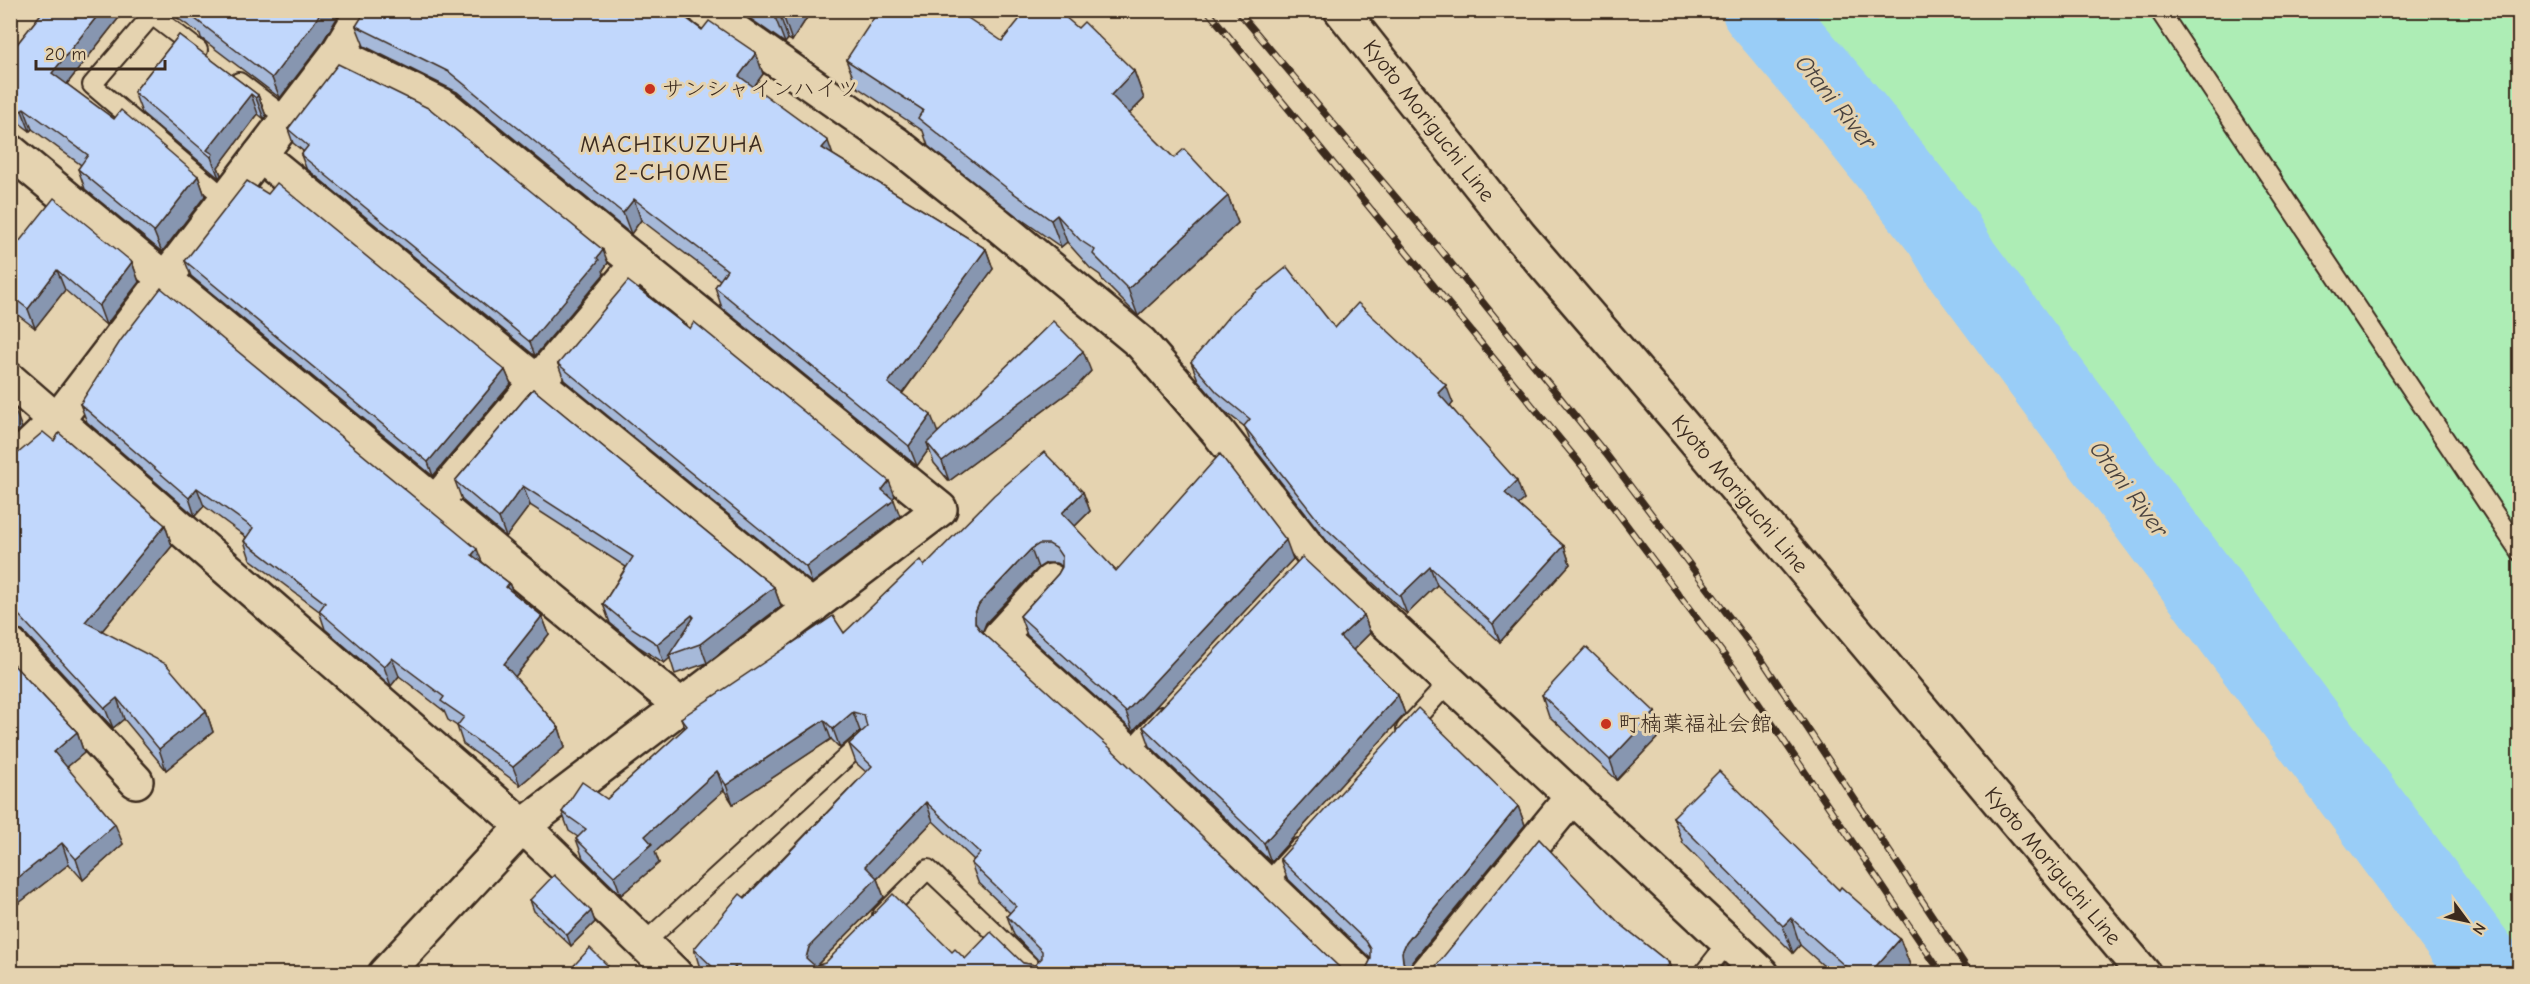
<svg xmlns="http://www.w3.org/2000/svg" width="2530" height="984" viewBox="0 0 2530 984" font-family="'Comic Neue','Klee One',sans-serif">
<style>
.green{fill:#adedb5;stroke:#748c6a;stroke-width:1.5}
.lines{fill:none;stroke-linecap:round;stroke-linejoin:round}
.river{stroke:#99cdf7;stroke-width:78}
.lane-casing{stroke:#3b2a1e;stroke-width:22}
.street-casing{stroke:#3b2a1e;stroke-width:38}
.primary-casing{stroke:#3b2a1e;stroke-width:38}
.lane{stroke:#e5d3b0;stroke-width:18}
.street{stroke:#e5d3b0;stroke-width:33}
.primary{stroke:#e5d3b0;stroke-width:33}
.rail-casing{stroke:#3b2a1e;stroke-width:7}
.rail{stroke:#e5d3b0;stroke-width:4.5;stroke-dasharray:14;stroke-linecap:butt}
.wall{fill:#a6b9d9;stroke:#3b2a1e;stroke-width:1.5;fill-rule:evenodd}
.shaded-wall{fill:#8796b0;stroke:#3b2a1e;stroke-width:1.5}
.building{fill:#c1d7fc;stroke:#3b2a1e;stroke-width:1.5;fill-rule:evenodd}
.poi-dot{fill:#c8321e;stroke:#e5d3b0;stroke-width:2}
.labels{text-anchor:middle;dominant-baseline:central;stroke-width:6;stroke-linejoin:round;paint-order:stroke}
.poi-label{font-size:22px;fill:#3b2a1e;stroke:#e5d3b0;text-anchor:start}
.street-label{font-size:22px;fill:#3b2a1e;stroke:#e5d3b0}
.water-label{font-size:24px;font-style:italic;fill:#49423f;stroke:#e5d3b0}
.neighbourhood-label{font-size:24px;letter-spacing:1.5px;fill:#3b2a1e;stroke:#e5d3b0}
</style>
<rect width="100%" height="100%" fill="#e5d3b0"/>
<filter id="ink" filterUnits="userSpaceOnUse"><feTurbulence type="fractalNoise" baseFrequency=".0167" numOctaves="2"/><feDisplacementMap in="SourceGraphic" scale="12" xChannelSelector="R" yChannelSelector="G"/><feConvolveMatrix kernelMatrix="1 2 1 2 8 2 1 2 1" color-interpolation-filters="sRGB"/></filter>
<g filter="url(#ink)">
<path class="green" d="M1801 11H2519V955L2146 460Z"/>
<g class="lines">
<path class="river" d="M1761 10 1847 111 1942 231 1961 263 2490 974"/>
<g class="lane-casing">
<g id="lane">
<path d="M147 10 152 15 92 85 226 199"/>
<path d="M2159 10 2520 552"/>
<path d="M152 15 198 50"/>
<path d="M239 82 288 119"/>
<path d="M1406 729 1449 682"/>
<path d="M1129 752 1162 716"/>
<path d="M1265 885 1299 848"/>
<path d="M882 915 928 869 1038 974"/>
<path d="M644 943 863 742"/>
<path d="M1703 974 1728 942"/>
</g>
</g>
<g class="street-casing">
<g id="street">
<path d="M705 10 895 143 996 223 1141 343 1218 432 1313 554 1762 974"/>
<path d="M337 54 445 107 940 509 523 826 385 974"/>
<path d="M10 151 681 706"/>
<path d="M260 155 812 607"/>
<path d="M10 380 523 826 675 974"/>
<path d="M10 465 58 419 337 54 364 10"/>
<path d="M435 503 638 263"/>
<path d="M1051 581 1000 636 1129 752 1360 974"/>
<path d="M10 645 136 781"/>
<path d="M1427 974 1572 797"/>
</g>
</g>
<g class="primary-casing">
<path id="primary" d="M1341 10 1520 236 1680 422 2144 974"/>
</g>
<use href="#lane" class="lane"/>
<use href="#street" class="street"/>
<use href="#primary" class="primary"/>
<g class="rail-casing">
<g id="rail">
<path d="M1207 10 1587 472 1740 676 1942 974"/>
<path d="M1237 10 1438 247 1606 454 1762 660 1971 974"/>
</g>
</g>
<use href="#rail" class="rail"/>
</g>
<g class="wall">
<path d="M44 10H125L67 84 114 119 198 176 205 196 162 252 85 189 78 169 81 165 32 129 30 131 10 116V53Z"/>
<path d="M166 10H342L322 43 280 98 201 38 200 34Z"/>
<path d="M738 10H812L792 41 788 39 785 43Z"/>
<path d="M356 26 702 30 756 53 763 74 754 86 833 155 986 249 993 269 902 394 937 432 1091 371 1077 386 949 481 934 463 929 449 917 466 722 308 715 287 720 280 641 220 631 234 457 92 364 46Z"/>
<path d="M1078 28 1134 71 1144 99 1129 114 1174 158 1228 196 1238 223 1138 316 1103 281 1100 275 1090 268 1067 242 1061 247 1018 217 928 146 923 131 857 87 846 60 1002 41Z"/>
<path d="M179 35 258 95 266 116 264 119 258 114 218 167 221 175 219 178 142 113 134 92Z"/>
<path d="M288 129 608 263 603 270 604 274 535 356 306 168 301 155 303 151 293 143Z"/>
<path d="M10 236 19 242 132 262 139 282 106 325 65 290 35 328 10 309Z"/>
<path d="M185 261 505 370 511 384 433 476 191 276Z"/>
<path d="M1335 328 1453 403 1450 406 1524 500 1518 505 1564 546 1570 564 1500 642 1437 585 1407 614 1327 541 1251 444 1245 427 1223 410 1198 380 1191 362Z"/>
<path d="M558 364 895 496 892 499 900 516 812 583 564 380Z"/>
<path d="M533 389 774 587 781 606 707 663 675 674 670 658 664 663 639 647 610 623 603 604 626 567 530 505 506 537 462 500 455 481Z"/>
<path d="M80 404 482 562 509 583 513 593 542 616 549 634 515 677 559 728 565 747 520 785 463 744 457 726 448 720 444 711 399 676 391 686 325 629 319 611 250 559 244 541 246 537 204 506 195 516 87 422Z"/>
<path d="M54 441 165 525 172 546 102 631 206 711 213 732 166 770 124 719 113 728 24 632 15 627H10V460Z"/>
<path d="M1083 492 1090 511 1074 527 1116 571 1293 559 1133 731 1027 635 1020 616 1058 574 1062 566 1056 563H1046L1038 568 986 623 982 632 1340 968 1349 973H1359L1367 967 1371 959 1287 878 1280 859 1518 806 1525 825 1412 962 1409 970 1418 973 1427 972 1619 923 1669 963 1672 974H706L700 968 694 949 866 772 856 763 849 744 862 732 860 731 840 748 831 739 733 804 724 790 655 852 659 863 621 895 583 858 576 839 578 837 569 831 562 812 607 799 685 728 681 718 844 633 924 566ZM933 821 974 860 971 863 978 882 1010 913 1007 916 1014 935 1039 961 1035 965 1023 963 965 959 952 952 817 965 884 897 877 879Z"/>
<path d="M1364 615 1370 633 1353 650 1398 695 1405 714 1271 862 1150 746 1143 727Z"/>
<path d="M10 661 77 732 84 753 67 767 123 844 83 880 69 864 10 910Z"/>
<path d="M1542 695 1655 712 1662 733 1617 780 1549 716Z"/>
<path d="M1673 817 1839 890 1900 939 1910 965 1902 974H1833L1800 945 1793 953 1683 843Z"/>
<path d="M530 900 591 911 595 922 571 946 534 911Z"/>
</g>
<g class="shaded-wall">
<path d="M102 10H125L59 94 52 73Z"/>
<path d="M322 10H342L322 43 280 98 272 78Z"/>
<path d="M786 10H812L792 41 783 15Z"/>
<path d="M779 12 788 39 785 43 775 17Z"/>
<path d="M756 53 763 74 747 96 739 76Z"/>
<path d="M1134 71 1144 99 1121 122 1111 95Z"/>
<path d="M251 94 258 114 218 167 221 175 219 178 211 157 207 150Z"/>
<path d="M258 95 266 116 264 119 256 98Z"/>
<path d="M24 108 32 129 30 131 22 111Z"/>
<path d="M828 141 835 161 822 148Z"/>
<path d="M198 176 205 196 162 252 154 232Z"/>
<path d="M1228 196 1238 223 1138 316 1128 289Z"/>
<path d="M634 199 641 220 631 234 623 213Z"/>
<path d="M1057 215 1067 242 1061 247 1051 220Z"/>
<path d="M986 249 993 269 895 403 888 383Z"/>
<path d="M603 250 608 263 603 270 604 274 535 356 530 342Z"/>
<path d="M132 262 139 282 106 325 99 306Z"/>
<path d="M57 270 65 290 35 328 28 309Z"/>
<path d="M1083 351 1091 371 1077 386 949 481 942 461Z"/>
<path d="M505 370 511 384 433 476 428 462Z"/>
<path d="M1446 385 1453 403 1445 412 1438 393Z"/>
<path d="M14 408 22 428 10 440V411Z"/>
<path d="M931 415 939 436 927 443 929 449 917 466 909 446Z"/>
<path d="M889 481 895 496 888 505 894 500 900 516 812 583 806 567 882 490Z"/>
<path d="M1517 481 1524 500 1511 511 1505 493Z"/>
<path d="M523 486 530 505 506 537 499 518Z"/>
<path d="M197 488 204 506 195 516 189 498Z"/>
<path d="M1083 492 1090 511 1069 532 1062 513Z"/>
<path d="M165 525 172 546 92 643 85 622Z"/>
<path d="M1286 540 1293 559 1133 731 1126 712Z"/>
<path d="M1564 546 1570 564 1500 642 1493 624Z"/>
<path d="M477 549 484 567 472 555Z"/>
<path d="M1031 549 1038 568 986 623 982 633 975 623V613L979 604Z"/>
<path d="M1430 567 1437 585 1407 614 1400 596Z"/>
<path d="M509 583 516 601 506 587Z"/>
<path d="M774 587 781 606 707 663 700 644Z"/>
<path d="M692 615 699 634 669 655 670 658 664 663 657 644Z"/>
<path d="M1364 615 1370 633 1347 656 1340 637Z"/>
<path d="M542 616 549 634 510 683 504 664Z"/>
<path d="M392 658 399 676 391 686 384 667Z"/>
<path d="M1398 695 1405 714 1271 862 1264 843Z"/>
<path d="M117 698 124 719 113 728 105 708Z"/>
<path d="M206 711 213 732 166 770 159 749Z"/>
<path d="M853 712 860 731 840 748 833 729Z"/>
<path d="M1655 712 1662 733 1617 780 1610 760Z"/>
<path d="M824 720 831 739 733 804 726 785Z"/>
<path d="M559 728 565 747 520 785 513 767Z"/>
<path d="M77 732 84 753 61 772 54 752Z"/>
<path d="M717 771 724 790 655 852 659 863 621 895 614 876 645 836Z"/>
<path d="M926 802 933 821 877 879 884 897 816 966 814 974 806 958 809 947 865 866Z"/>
<path d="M1518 806 1525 825 1412 962 1408 972 1403 962 1402 952 1406 943Z"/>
<path d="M115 824 123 844 83 880 76 859Z"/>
<path d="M62 843 69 864 10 910V884Z"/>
<path d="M591 911 595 922 571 946 567 935Z"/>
<path d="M1791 918 1800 945 1793 953 1783 926Z"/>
<path d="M1900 939 1910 965 1902 974H1869Z"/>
<path d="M1669 963 1672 974H1661Z"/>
<path d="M735 967 737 974H729Z"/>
</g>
<g class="building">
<path d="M44 10H102L52 73 114 119 121 110 198 176 154 232 78 169 88 155 24 108 22 111 10 102V53Z"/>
<path d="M187 10H322L314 23 272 78 194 18 195 16Z"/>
<path d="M366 10H675L702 30 709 21 756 53 739 76 828 141 822 148 986 249 888 383 931 415 909 446 715 287 727 270 634 199 623 213 449 72 356 26Z"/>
<path d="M766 10H786L783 15 779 12 775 17Z"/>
<path d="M879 10H956L1002 41 1027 10H1057L1078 28 1084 22 1134 71 1111 95 1174 158 1184 149 1228 196 1128 289 1093 254 1095 250 1080 240 1057 215 1051 220 1008 189 918 118 923 110 846 60Z"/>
<path d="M179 35 258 95 256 98 251 94 207 150 213 154 211 157 134 92Z"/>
<path d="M338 64 430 109 603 250 597 258 599 260 530 342 301 155 308 146 288 129Z"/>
<path d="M247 181 268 194 277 183 505 370 428 462 185 261Z"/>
<path d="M54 198 132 262 99 306 57 270 28 309 10 295V236L19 242Z"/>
<path d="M1287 267 1335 328 1358 303 1446 385 1438 393 1517 481 1505 493 1564 546 1493 624 1430 567 1400 596 1320 523 1244 426 1250 419 1217 392 1191 362 1233 311Z"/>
<path d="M628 281 690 329 694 322 889 481 882 490 894 500 806 567 558 364Z"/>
<path d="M161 288 477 549 472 555 509 583 506 587 542 616 504 664 559 728 513 767 457 726 464 717 441 701 444 697 392 658 384 667 319 611 325 603 244 541 253 528 197 488 189 498 80 404 121 340Z"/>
<path d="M1053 321 1083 351 1070 365 942 461 927 443Z"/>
<path d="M533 389 774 587 700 644 669 655 694 617 692 615 657 644 632 628 603 604 633 557 523 486 499 518 455 481Z"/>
<path d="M10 405 14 408 10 411Z"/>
<path d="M43 432 54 441 59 433 165 525 85 622 166 664 206 711 159 749 117 698 105 708 16 612 10 608V460Z"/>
<path d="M1044 452 1083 492 1062 513 1116 571 1220 454 1286 540 1126 712 1020 616 1058 574 1062 567V557L1056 548 1049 544H1039L1031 549 979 604 975 613V623L980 630 1109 747 1340 968 1349 973H1359L1367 967 1371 959V949L1366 941 1280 859 1418 708 1518 806 1406 943 1402 952 1403 962 1408 969 1418 973 1427 972 1435 967 1539 839 1619 923 1669 963 1661 974H739L735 967 729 974H720L694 949 740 894 745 898 872 766 849 744 867 727 864 715 853 712 833 729 824 720 726 785 717 771 645 836 652 844 614 876 576 839 586 829 562 812 582 782 607 799 687 726 681 718 833 616 844 633 920 560 924 566 994 495ZM926 802 980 853 971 863 1016 906 1007 916 1042 951V958L1035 965 1023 963 991 932 965 959 955 949 952 952 893 894 825 963 815 966 806 958 809 947 877 878 865 866Z"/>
<path d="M1302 557 1364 615 1340 637 1398 695 1264 843 1143 727Z"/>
<path d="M1586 647 1655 712 1610 760 1542 695Z"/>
<path d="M10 661 77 732 54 752 115 824 76 859 62 843 10 884Z"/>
<path d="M1719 771 1839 890 1841 887 1900 939 1869 974H1854L1791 918 1783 926 1673 817Z"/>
<path d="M554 875 591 911 567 935 530 900Z"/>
<path d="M590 948 616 974H566Z"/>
</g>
</g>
<g class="poi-dot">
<circle cx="650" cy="89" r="6"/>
<circle cx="1606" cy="724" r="6"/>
</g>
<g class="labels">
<g class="poi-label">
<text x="662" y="89">サンシャインハイツ</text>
<text x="1618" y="724">町楠葉福祉会館</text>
</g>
<g class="street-label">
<text transform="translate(1429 121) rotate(52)">Kyoto Moriguchi Line</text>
<text transform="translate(1740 494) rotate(50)">Kyoto Moriguchi Line</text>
<text transform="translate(2053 866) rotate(50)">Kyoto Moriguchi Line</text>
</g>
<g class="water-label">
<text transform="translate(1836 102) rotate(51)">Otani River</text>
<text transform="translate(2129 489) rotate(53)">Otani River</text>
</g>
<g class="neighbourhood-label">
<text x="672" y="144">MACHIKUZUHA<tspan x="672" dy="28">2-CHOME</tspan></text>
</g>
</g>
<rect width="2530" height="984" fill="none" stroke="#e5d3b0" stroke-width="36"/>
<rect x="18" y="18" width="2494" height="948" fill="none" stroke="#3b2a1e" stroke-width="2" filter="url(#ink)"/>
<g transform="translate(2467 921) rotate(123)" stroke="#e5d3b0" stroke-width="4.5" paint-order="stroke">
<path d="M0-4.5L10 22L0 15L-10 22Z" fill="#3b2a1e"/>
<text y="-9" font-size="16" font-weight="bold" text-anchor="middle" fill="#3b2a1e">N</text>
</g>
<path d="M36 60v9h129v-9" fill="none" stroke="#3b2a1e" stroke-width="3"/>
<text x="45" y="60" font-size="18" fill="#3b2a1e" stroke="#e5d3b0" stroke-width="4.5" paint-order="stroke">20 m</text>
</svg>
